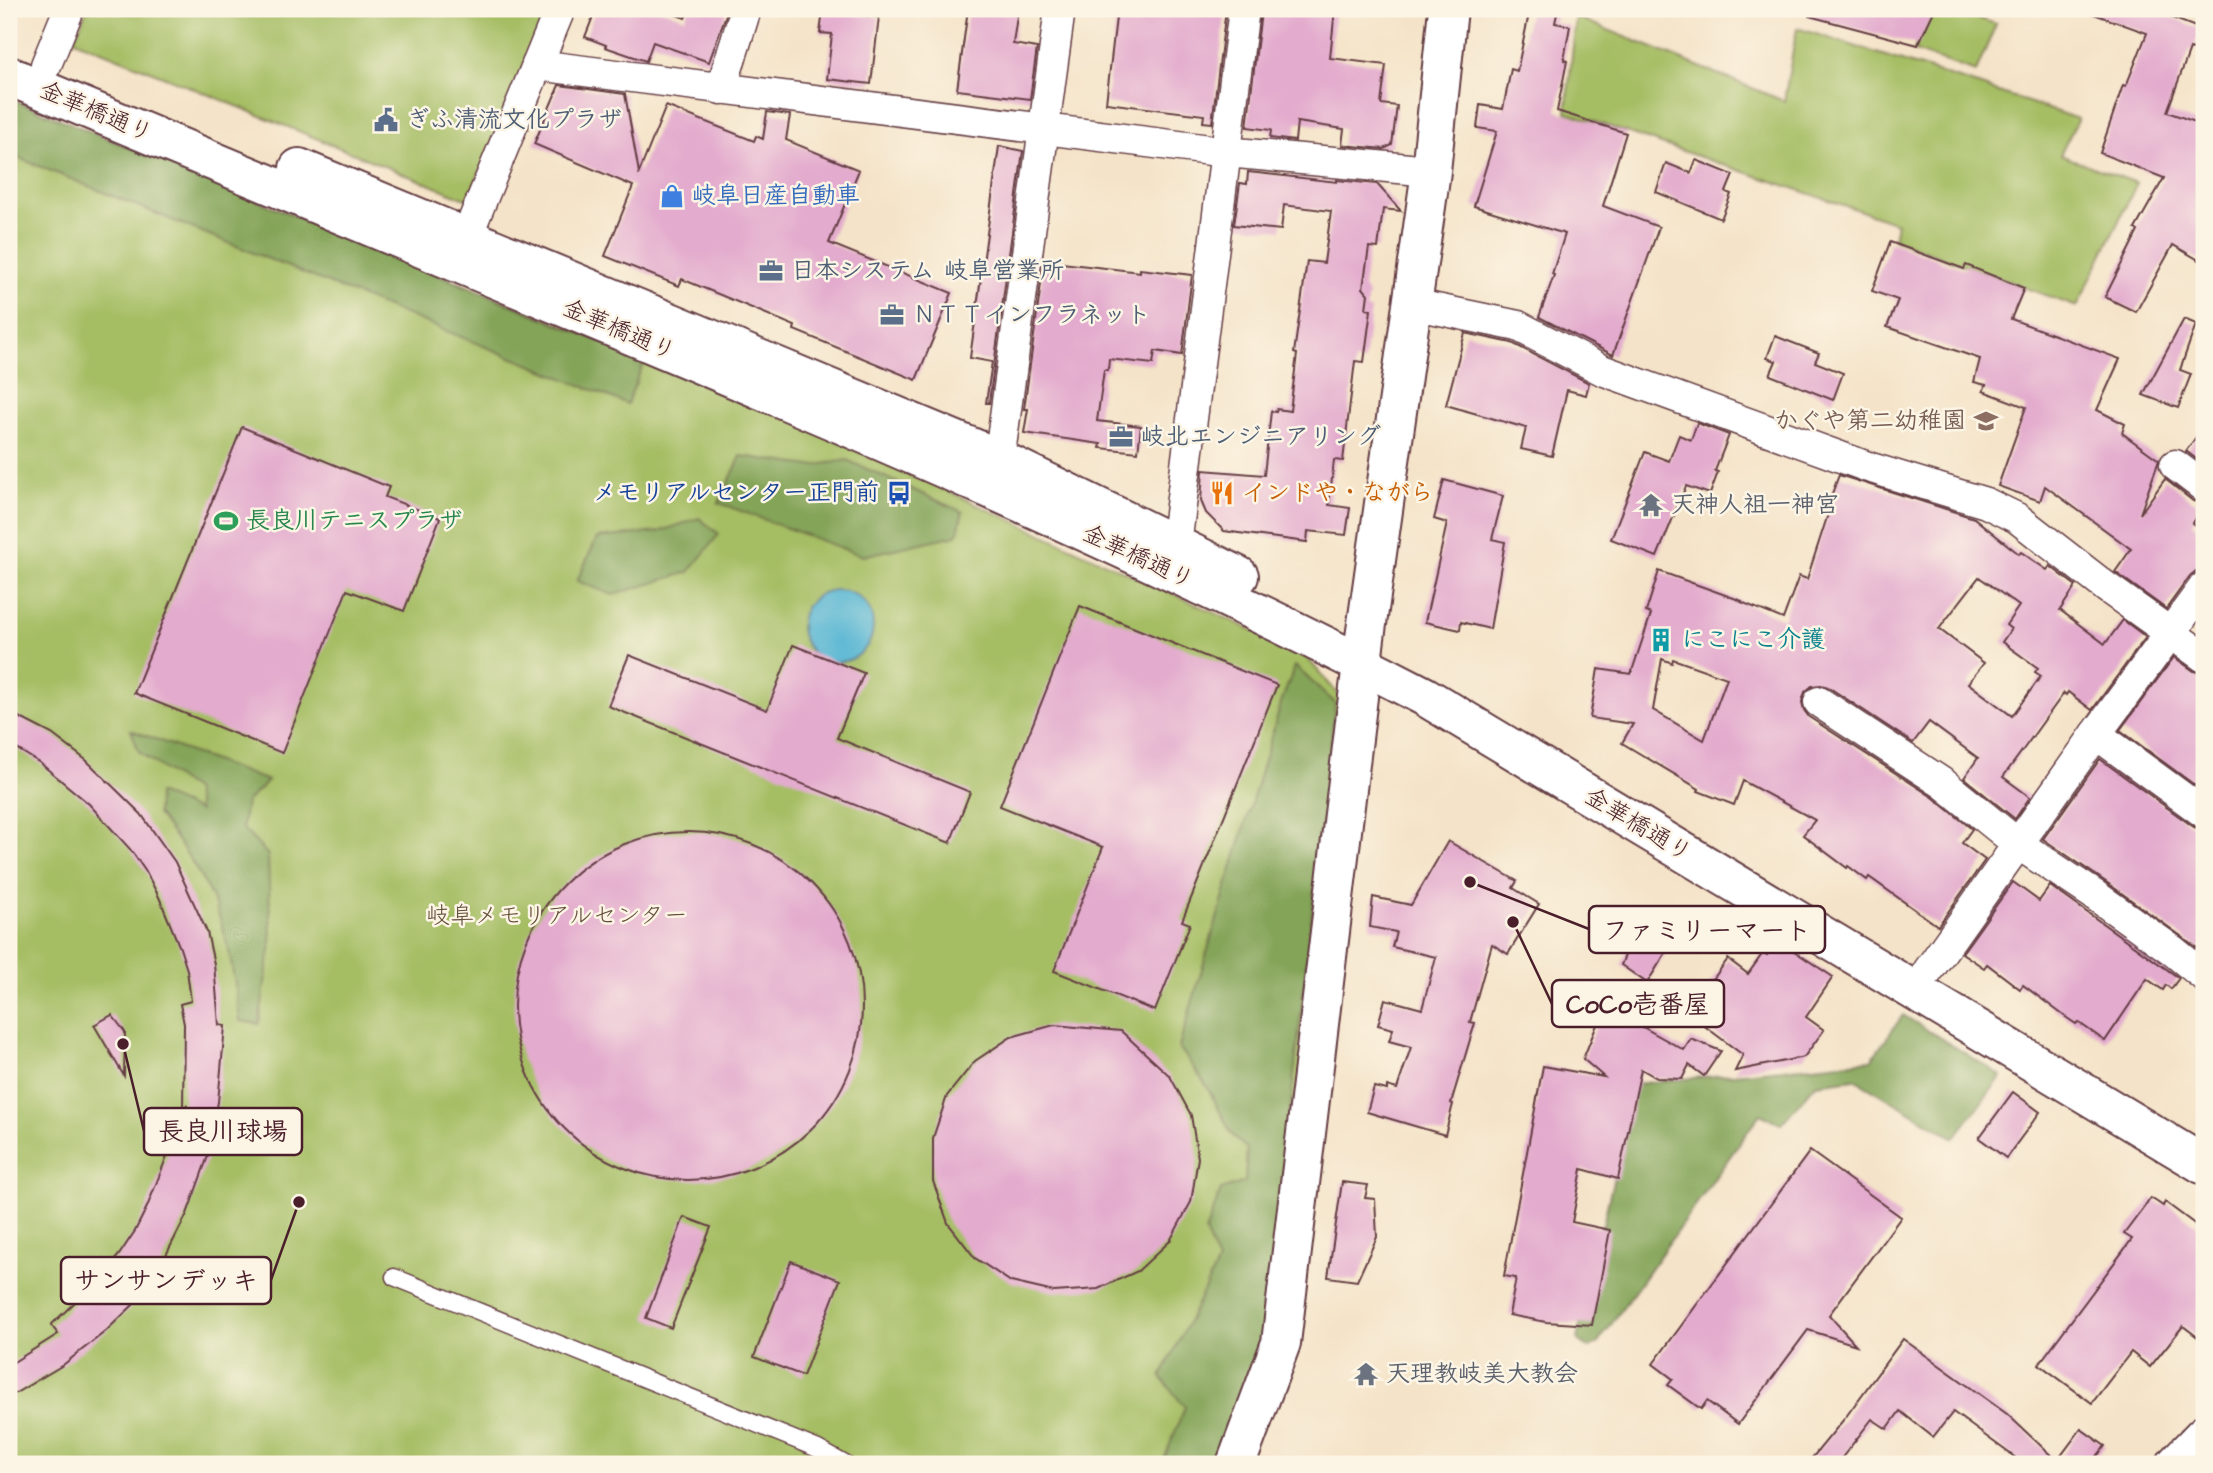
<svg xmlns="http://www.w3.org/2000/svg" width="2213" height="1473" viewBox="0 0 2213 1473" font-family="'Architects Daughter','Klee One',sans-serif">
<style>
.green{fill:#a5bd63;stroke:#786e47;stroke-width:2}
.forest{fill:#84a459;stroke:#676242;stroke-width:2}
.water{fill:#54b5d3;stroke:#4f6a7f;stroke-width:2}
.building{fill:#e3abcd;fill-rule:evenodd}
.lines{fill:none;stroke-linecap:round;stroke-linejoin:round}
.service-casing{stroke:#643c43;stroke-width:19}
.minor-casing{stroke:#643c43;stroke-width:33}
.tertiary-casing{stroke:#643c43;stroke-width:42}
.service{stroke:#fff;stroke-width:16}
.minor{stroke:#fff;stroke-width:30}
.tertiary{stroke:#fff;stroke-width:38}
.labels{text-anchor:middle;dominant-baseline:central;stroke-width:5;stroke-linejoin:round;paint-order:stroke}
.street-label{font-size:24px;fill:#4a1f2b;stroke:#fcf5e5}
.service-label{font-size:24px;font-weight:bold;fill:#4e5e75;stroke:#fcf5e5;text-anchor:start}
.shop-label{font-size:24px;font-weight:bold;fill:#366cbe;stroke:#fcf5e5;text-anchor:start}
.education-label{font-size:24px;font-weight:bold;fill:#785e54;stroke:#fcf5e5;text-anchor:end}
.transit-label{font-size:24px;font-weight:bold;fill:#164399;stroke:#fcf5e5;text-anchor:end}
.food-label{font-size:24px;font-weight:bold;fill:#c56008;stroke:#fcf5e5;text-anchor:start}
.worship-label{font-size:24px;font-weight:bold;fill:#5b616d;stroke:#fcf5e5;text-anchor:start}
.leisure-label{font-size:24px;font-weight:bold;fill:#27864d;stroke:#fcf5e5;text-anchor:start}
.culture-label{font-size:24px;font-weight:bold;fill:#0d838f;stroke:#fcf5e5;text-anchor:start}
.park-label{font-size:24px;fill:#654e3c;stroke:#fcf5e5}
.leader{fill:none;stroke:#4a1f2b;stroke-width:2.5}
.callout-dot{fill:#4a1f2b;stroke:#fcf5e5;stroke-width:2.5}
.callout{fill:#fcf5e5;stroke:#4a1f2b;stroke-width:2.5}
.callout-label{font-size:26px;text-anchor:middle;font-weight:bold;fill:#4a1f2b}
</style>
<rect width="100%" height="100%" fill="#fcf5e5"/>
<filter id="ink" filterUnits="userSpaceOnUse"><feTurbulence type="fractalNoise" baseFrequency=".0143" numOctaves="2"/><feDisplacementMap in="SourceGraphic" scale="14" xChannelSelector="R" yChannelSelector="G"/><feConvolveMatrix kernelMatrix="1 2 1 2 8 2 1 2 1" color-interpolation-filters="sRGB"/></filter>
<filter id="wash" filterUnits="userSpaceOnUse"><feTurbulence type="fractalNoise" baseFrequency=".00686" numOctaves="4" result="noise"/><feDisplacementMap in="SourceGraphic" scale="28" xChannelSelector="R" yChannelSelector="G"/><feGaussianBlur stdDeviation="1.57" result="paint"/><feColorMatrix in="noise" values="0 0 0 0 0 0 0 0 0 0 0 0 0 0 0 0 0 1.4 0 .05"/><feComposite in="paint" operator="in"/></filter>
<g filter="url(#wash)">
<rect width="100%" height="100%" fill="#f4e3c8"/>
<g class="green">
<path d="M87 9H548L468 200 74 40Z"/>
<path d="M1931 9H1949L1996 24 1976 72 1914 51Z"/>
<path d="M1576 17 1784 101 1797 28 1978 85 2078 119 2060 155 2137 183 2077 307 1894 239 1897 223 1566 112Z"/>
<path d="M9 100 737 395 1303 653 1344 701 1271 1340 1227 1464H9Z"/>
</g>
<g class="forest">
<path d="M9 98 645 360 627 404 9 154Z"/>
<path d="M741 456 811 466 847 460 963 512 957 535 863 556 719 503Z"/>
<path d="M699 518 719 534 689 572 613 595 577 581 597 538 658 532Z"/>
<path d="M1295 666 1335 703 1271 1285 1262 1338 1220 1464H1162L1185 1407 1161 1377 1218 1262 1205 1232 1221 1190 1245 1182 1247 1149 1232 1135 1208 1088 1179 1047 1282 700Z"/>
<path d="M131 730 268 781 246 802 242 828 268 855 271 944 259 1024 240 1021C236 986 228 938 215 905 201 873 179 841 157 814L158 793 199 811 194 790 139 752Z"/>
<path d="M1903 1015 2002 1076 1954 1138 1855 1079 1816 1084 1781 1124 1760 1114 1598 1343 1590 1348 1577 1339 1635 1084 1871 1060Z"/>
</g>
<circle class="water" cx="837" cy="626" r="36"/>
<g id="blocks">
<g class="building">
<path d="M596 9H660L685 18 689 9H728L709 62 653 42 646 61 605 47 606 45 585 37Z"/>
<path d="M968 9H1018L1013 44 1037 48 1030 99 957 90Z"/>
<path d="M1117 9H1226L1212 123 1203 122 1204 115 1106 103Z"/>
<path d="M1283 9H1335L1330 58 1386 65 1381 104 1397 106 1392 145 1384 149 1342 145 1344 129 1297 122 1295 141 1270 138 1271 130 1247 127 1261 12 1281 15Z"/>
<path d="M1530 9H1558L1555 23 1570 26 1564 60 1567 61 1557 111 1626 133 1603 206 1659 227 1613 355 1539 317 1554 275 1552 274 1565 234 1474 206 1497 131 1477 128 1480 105 1503 109 1511 69 1517 71Z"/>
<path d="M1810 9H1935L1918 45 1809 16Z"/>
<path d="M2089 9H2149L2201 29 2193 50 2190 49 2167 112 2204 125V263L2173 245 2136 312 2105 297 2138 231 2135 229 2164 178 2100 153 2123 85 2126 86 2147 33 2088 12Z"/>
<path d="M823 11 879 17 871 84 827 79 832 34 820 33Z"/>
<path d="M559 85 625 94 639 173 666 106 754 141 756 136 763 139 767 112 790 115 786 140 859 170 829 243 952 293 916 380 794 330 795 326 682 279 679 286 605 256 633 186 534 144Z"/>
<path d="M999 146 1023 151 989 403H986L992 362 970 358Z"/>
<path d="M1696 160 1733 175 1726 192 1731 194 1721 219 1656 192 1666 163 1691 173Z"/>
<path d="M1248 172 1337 182V180L1377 184 1401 211 1383 209 1378 248 1369 247 1363 288 1368 294 1366 309 1371 310 1364 362 1355 361 1343 461 1334 460 1329 505 1350 508 1346 535 1308 531 1307 542 1224 531 1206 513 1201 501 1203 470 1264 475 1271 411 1276 412 1277 409 1290 411 1297 354 1294 353 1307 261 1324 263 1331 211 1284 205 1281 230 1234 225 1240 183 1247 184Z"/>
<path d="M1890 242 1964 269 1966 265 2024 288 2011 319 2120 359 2097 410 2125 424 2122 433 2159 460 2140 514 2165 479 2193 501 2204 504 2192 523 2204 532V570L2196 571 2190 576 2166 609 2115 572 2131 549 2045 486 2040 501 1998 486 2026 407 1983 391 1986 385 1974 382 1980 359 1887 327 1898 300 1872 291Z"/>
<path d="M1044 261 1140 272V269L1192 275 1182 355 1155 351 1153 364 1109 359 1108 370H1104L1097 421 1141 426 1138 452 1100 448 1101 444 1024 433 1028 409H1024Z"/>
<path d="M2184 319 2196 324 2180 370 2191 374 2178 408 2143 395Z"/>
<path d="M1465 333 1512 343 1589 383 1586 395 1567 390 1552 456 1521 449 1526 428 1446 405Z"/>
<path d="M1775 336 1819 353 1815 362 1843 373 1833 400 1770 375 1776 361 1767 358Z"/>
<path d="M1697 423 1729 435 1715 471 1718 472 1710 494 1686 486 1657 557 1611 539 1645 452 1669 461 1679 435 1691 440Z"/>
<path d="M2204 426V465L2186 451Z"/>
<path d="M242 427 389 487 385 497 440 518 404 611 347 590 282 753 134 693Z"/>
<path d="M1839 475 1974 518 2019 554 2021 552 2047 570 2050 566 2076 586 2060 610 2105 644 2123 620 2146 637 2092 710 2068 692 2066 695 2064 693 2025 747 2003 777 2030 797 2015 819 1964 778 1978 758 1929 722 1913 743 1828 687 1821 685 1812 686 1805 692 1802 702 1804 710 1809 717 1934 798 1972 829 1962 843 1985 860 1938 926 1869 877 1867 880 1848 866 1847 868 1803 835 1815 820 1743 781 1734 805 1698 791 1699 789 1622 743 1633 724 1590 718 1598 669 1631 674 1651 614 1646 612 1659 571 1742 601 1741 602 1783 619 1799 576 1807 579 1830 508 1827 507ZM1979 577 2019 606 2006 625 2011 629 2002 642 2038 668 2035 672 2041 676 2012 716 1968 683 1984 663 1939 629ZM1662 659 1672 663 1673 659 1727 678 1704 740 1653 710Z"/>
<path d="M1444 480 1503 496 1492 539 1505 542 1490 629 1461 622 1460 630 1425 622 1447 523 1434 519Z"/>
<path d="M1080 606 1277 685 1182 921 1190 924 1155 1011 1054 971 1103 847 1000 806Z"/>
<path d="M793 645 864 673 837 738 970 792 950 843 608 706 629 655 767 710Z"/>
<path d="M2174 657 2194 671 2204 674V792L2120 730Z"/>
<path d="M9 712 52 734 86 760 141 814 175 862 207 932 214 964 219 1025 225 1026 218 1102 208 1156 187 1214 161 1265 134 1304 106 1331 63 1365 9 1397V1365L58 1334 51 1325 100 1278 119 1255 135 1231 147 1207 187 1105 183 1109 184 1024 180 1004 191 1001 187 970 180 948 159 897 146 872 130 849 89 804 40 763 9 744Z"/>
<path d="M2100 759 2194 827 2204 830V942L2199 949 2106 882 2043 839Z"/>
<circle cx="688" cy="1006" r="174"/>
<path d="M1448 841 1517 881 1513 888 1539 904 1508 954 1492 944 1470 1022 1475 1023 1451 1103 1453 1104 1445 1135 1367 1112 1374 1087 1387 1090V1086L1397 1089 1411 1047 1389 1041 1393 1029 1378 1025 1385 999 1422 1009 1436 957 1392 947 1396 932 1370 927 1373 897 1411 905Z"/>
<path d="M2013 882 2039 901 2050 886 2179 978 2171 989 2166 985 2163 990 2147 979 2105 1041 2078 1022 2076 1024 2067 1018 2023 985 2020 989 1987 964 1984 968 1962 953Z"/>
<path d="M1645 906 1681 928 1647 983 1621 965Z"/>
<path d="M1776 939 1833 977 1806 1017 1824 1030 1804 1057 1735 1071 1743 1055 1702 1024 1721 996 1708 986 1728 959 1748 974 1763 953 1767 955Z"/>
<path d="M1605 1005 1636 1017 1634 1022 1684 1050 1691 1039 1721 1051 1704 1076 1689 1065 1682 1079 1657 1078 1641 1069 1618 1179 1582 1169 1572 1222 1610 1230 1592 1325 1546 1322 1509 1315 1516 1278 1504 1276 1543 1066 1604 1077 1583 1059Z"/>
<path d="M112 1015 125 1032 124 1076 94 1025Z"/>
<path d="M1054 1025 1121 1031 1170 1076 1191 1115 1198 1158 1191 1202 1170 1241 1138 1271 1098 1289 1054 1292 1011 1282 975 1258 948 1223 933 1181V1138L947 1096 975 1061 1011 1037Z"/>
<path d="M2013 1092 2040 1112 2006 1158 1979 1138Z"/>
<path d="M1810 1151 1901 1217 1829 1315 1856 1345 1808 1330 1738 1424 1707 1401 1701 1409 1668 1385 1673 1379 1653 1364Z"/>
<path d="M1342 1182 1368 1185 1365 1198 1375 1199 1377 1237 1357 1281 1328 1277Z"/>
<path d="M2151 1198 2163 1206 2165 1202 2204 1231V1342L2183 1326 2150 1367 2131 1352 2092 1403 2039 1364 2132 1239 2124 1234Z"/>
<path d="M684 1217 711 1227 671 1328 646 1318Z"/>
<path d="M791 1261 840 1280 803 1376 754 1357Z"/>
<path d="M1903 1339 2007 1414 2057 1461 2081 1429 2105 1446 2091 1464H2024L1953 1412 1933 1437 1900 1411 1887 1429 1872 1419 1837 1464H1807L1845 1418Z"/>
</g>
</g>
</g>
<g filter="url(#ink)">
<use href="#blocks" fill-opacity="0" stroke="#643c43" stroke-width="2"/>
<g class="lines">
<g class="service-casing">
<path id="service" d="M394 1277 818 1449 845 1464"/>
</g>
<g class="minor-casing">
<g id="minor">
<path d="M46 65 69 9"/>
<path d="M537 65 1226 152 1431 171"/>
<path d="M721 89 746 9"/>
<path d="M467 236 560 9"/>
<path d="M1412 304 1518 326 1602 370 1868 467 1986 503 2017 518 2106 587 2204 657"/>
<path d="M995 457 1002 439 1060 9"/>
<path d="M2175 465 2204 487"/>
<path d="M1176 545 1244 9"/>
<path d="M1819 702 1944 784 2018 844 2096 896 2172 950 2204 976"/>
<path d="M2096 734 2204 813"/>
<path d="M1928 971 2096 734 2204 587"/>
</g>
</g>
<g class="tertiary-casing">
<g id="tertiary">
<path d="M9 76C193 153 377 229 561 306 853 427 1144 551 1424 696L2204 1165"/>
<path d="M299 168 995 457 1239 576"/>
<path d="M1236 1464 1281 1343 1365 638 1431 171 1448 9"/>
<path d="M2176 1464 2204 1435"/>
</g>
</g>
<use href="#service" class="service"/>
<use href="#minor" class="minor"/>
<use href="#tertiary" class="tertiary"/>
</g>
</g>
<defs>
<g id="civic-bare" transform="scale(1.89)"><path d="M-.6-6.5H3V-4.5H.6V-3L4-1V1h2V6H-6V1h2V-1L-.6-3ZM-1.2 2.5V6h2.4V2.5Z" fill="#5c6f8a" stroke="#fcf5e5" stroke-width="2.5" paint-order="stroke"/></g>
<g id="shop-bare" transform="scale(1.89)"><path d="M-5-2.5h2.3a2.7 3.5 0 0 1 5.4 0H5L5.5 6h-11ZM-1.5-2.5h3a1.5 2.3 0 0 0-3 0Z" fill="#3f7fe0" stroke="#fcf5e5" stroke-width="2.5" paint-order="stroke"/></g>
<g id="office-bare" transform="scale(1.89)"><path d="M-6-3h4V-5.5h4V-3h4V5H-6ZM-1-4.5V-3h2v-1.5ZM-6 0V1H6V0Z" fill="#5c6f8a" stroke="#fcf5e5" stroke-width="2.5" paint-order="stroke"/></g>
<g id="school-bare" transform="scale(1.89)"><path d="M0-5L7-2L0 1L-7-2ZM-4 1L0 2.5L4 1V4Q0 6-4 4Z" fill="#8d6e63" stroke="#fcf5e5" stroke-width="2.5" paint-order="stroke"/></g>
<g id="bus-bare" transform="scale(1.89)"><path d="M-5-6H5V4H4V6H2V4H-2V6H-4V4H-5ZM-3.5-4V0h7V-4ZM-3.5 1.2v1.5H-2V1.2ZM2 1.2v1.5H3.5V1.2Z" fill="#1a4fb4" stroke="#fcf5e5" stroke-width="2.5" paint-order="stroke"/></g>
<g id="restaurant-bare" transform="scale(1.89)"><path d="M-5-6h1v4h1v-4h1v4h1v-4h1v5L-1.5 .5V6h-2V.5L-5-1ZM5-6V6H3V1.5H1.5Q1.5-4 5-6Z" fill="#e8710a" stroke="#fcf5e5" stroke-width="2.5" paint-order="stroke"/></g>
<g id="temple-bare" transform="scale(1.89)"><path d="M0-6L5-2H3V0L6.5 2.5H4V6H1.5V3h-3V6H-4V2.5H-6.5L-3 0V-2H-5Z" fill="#6b7280" stroke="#fcf5e5" stroke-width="2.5" paint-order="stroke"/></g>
<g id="stadium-bare" transform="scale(1.89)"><path d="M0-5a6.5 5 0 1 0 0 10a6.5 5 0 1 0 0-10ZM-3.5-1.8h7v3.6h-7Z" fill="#2e9e5b" stroke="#fcf5e5" stroke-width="2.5" paint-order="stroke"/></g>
<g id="building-bare" transform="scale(1.89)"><path d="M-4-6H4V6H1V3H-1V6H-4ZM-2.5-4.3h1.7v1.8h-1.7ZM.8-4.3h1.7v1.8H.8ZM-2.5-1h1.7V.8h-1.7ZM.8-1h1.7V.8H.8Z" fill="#0f9aa8" stroke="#fcf5e5" stroke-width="2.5" paint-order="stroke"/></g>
</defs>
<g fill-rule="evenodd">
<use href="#civic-bare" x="386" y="120"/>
<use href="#shop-bare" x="672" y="196"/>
<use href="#office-bare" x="771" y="271"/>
<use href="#office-bare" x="892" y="315"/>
<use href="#school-bare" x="1986" y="421"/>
<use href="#office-bare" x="1121" y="437"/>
<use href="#bus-bare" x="899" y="493"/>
<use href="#restaurant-bare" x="1222" y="493"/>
<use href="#temple-bare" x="1651" y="505"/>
<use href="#stadium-bare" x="226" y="521"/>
<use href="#building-bare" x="1661" y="640"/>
<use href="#temple-bare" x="1366" y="1374"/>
</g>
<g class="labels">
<g class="street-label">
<text transform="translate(96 112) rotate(23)">金華橋通り</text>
<text transform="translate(619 330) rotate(23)">金華橋通り</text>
<text transform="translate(1138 557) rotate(25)">金華橋通り</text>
<text transform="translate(1638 825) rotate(31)">金華橋通り</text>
</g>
<g class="service-label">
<text x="406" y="120">ぎふ清流文化プラザ</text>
<text x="791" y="271">日本システム 岐阜営業所</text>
<text x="912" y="315">ＮＴＴインフラネット</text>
<text x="1141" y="437">岐北エンジニアリング</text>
</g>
<g class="shop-label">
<text x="692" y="196">岐阜日産自動車</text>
</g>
<g class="education-label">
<text x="1966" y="421">かぐや第二幼稚園</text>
</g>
<g class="transit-label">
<text x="879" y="493">メモリアルセンター正門前</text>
</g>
<g class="food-label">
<text x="1242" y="493">インドや・ながら</text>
</g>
<g class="worship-label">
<text x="1671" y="505">天神人祖一神宮</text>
<text x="1386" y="1374">天理教岐美大教会</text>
</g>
<g class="leisure-label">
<text x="246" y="521">長良川テニスプラザ</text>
</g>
<g class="culture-label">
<text x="1681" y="640">にこにこ介護</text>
</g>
<g class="park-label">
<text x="557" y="916">岐阜メモリアルセンター</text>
</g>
</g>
<path class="leader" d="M1470 882L1589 929M1513 922L1552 1004M123 1044L144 1131M299 1202L271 1280"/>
<g class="callout-dot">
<circle cx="1470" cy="882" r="7"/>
<circle cx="1513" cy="922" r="7"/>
<circle cx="123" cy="1044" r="7"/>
<circle cx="299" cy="1202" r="7"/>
</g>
<g class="callout">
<rect x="1589" y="906" width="236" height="47" rx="7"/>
<rect x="1552" y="980" width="172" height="47" rx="7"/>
<rect x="144" y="1108" width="158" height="47" rx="7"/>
<rect x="61" y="1257" width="210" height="47" rx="7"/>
</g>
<g class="callout-label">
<text x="1707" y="939">ファミリーマート</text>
<text x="1638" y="1013">CoCo壱番屋</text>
<text x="223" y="1140">長良川球場</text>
<text x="166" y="1289">サンサンデッキ</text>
</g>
<rect width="2213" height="1473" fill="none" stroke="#fcf5e5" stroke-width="35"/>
</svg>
